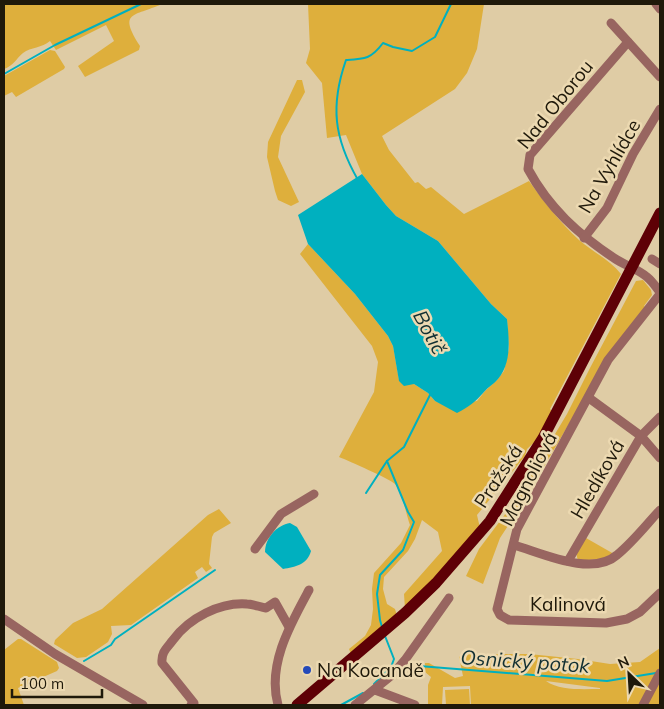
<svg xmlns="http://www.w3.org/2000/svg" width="664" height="709" viewBox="0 0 664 709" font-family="Mulish,sans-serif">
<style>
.green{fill:#deaf3c;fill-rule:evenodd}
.water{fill:#00b0bf}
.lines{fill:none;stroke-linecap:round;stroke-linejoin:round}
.stream{stroke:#00b0bf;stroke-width:2}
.minor{stroke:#986560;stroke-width:9}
.major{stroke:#5e0006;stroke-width:11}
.poi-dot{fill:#254ab9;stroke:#ecd9b1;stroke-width:2}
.labels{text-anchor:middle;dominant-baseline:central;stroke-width:5;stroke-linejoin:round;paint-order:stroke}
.street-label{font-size:19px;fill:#1f190a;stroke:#ecd9b1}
.poi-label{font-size:19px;fill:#1f190a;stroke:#ecd9b1;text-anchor:start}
.water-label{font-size:20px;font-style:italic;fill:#112f32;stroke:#ecd9b1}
</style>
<rect width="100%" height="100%" fill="#dfcca5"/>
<g class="green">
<path d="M4 4H162C133 17 118 11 140 46L139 50 85 77 78 66 114 41 106 25 56 50 50 41C42 48 31 47 23 53 16 59 13 66 4 69Z"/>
<path d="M308 4H484L477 49 467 73 455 89 382 136 389 150 415 183 418 182 426 189 431 187 464 214 529 181C544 202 560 222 579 240 593 252 610 260 621 274L550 409 552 411 541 436 527 449 525 456 477 515 480 528 405 609 404 594 442 551 438 532 422 520 415 539 408 551 384 577 383 589 387 604 395 609 397 616 351 654 349 649 365 636 371 625 373 609 372 589 374 573 401 543 410 525C406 514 402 491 395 484 390 479 349 461 339 457L374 392 378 362 372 346 300 254 308 244 355 294 388 336 393 346 399 380 414 384 428 393 435 401 444 405 477 401 485 391 497 380 504 371 509 348 507 319 491 304 438 241 396 216 386 205 362 174 346 135 327 138 322 83 306 63 310 49Z"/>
<path d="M50 50 55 51 65 67 64 69 16 97 12 92 4 96V76Z"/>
<path d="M297 80H302L305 92 281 136 278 157 299 202 291 206 278 200 275 191 267 157 268 142Z"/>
<path d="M643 280 651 290 652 295 644 306 645 307 577 410 521 506 500 538 483 584 466 576 479 549 515 501 567 414 590 368 636 281Z"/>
<path d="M219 509 231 523 214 533 212 537 209 564 212 568 206 572 202 567 195 572 198 578 131 625 111 626 112 634 108 642 86 657 77 658 54 644 55 640 73 623 102 609 208 515Z"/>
<path d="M586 538 614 554 607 558 579 561C573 553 581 545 586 538Z"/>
<path d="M18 639H21L57 662 59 668 57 671 18 688 24 705H4V650Z"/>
<path d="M660 648V705H471L470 686 443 687 442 705H428V685L431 677 425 672V663H429L455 678 463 676 459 657 463 654H529L578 659 610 664 640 662ZM546 681 600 688V689C583 689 560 691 546 681Z"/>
<path d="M469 689 470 705H446L445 690Z"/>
</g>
<g class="water">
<path d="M362 174 386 205 396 216 438 241 491 304 507 319C509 338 512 363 498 379 494 384 488 387 484 392 475 402 469 407 457 413L435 401 428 393 414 384 404 386 399 381 393 346 388 336 355 294 308 244 298 215Z"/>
<path d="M290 523 297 527 311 551C307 565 295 567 283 569L265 552C265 538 277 525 290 523Z"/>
</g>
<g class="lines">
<g class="stream">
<path d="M4 74 55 45 141 4"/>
<path d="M358 180C334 138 330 106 346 60 365 59 371 59 383 43L393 47 412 51 435 37 451 4"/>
<path d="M366 493 387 461"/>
<path d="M382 627 380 620 377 594 380 575 403 550 414 522 408 512 387 461 404 447 431 393"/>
<path d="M84 661 111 645 115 639 215 570"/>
<path d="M419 666 607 681 656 673"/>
<path d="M374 684 391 667 394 659 385 636"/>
<path d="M341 705 363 693"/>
</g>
<g class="minor">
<path d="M656 4 660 9"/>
<path d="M611 23 660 77"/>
<path d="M628 42 530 155 528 169C549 208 578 234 614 258 624 265 638 269 647 277 652 281 656 287 660 292"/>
<path d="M584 238 607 208 633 154 660 109"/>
<path d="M652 259 660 264"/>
<path d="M660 294 608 360 517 529 497 609 500 615 509 620 606 623 627 619 640 612 660 593"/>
<path d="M589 398 641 436 660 458"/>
<path d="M514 545C542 553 592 577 617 555 633 542 646 525 660 510"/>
<path d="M255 549 281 514 314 494"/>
<path d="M568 561 641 436 660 417"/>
<path d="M4 619 55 654 143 705"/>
<path d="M375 690 415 705"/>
<path d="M191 705 194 703 162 663C161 652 167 648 173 640 189 618 220 602 247 604 253 604 260 607 266 608L275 602 289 627"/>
<path d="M278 705C267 665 290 625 309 590"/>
<path d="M355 705 392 675 405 660 449 598"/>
<path d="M643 705 660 673"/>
</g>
<path class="major" d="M297 705 405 613 436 583 490 521 543 438 660 213"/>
</g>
<circle class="poi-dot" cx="307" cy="670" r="5"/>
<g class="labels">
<g class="street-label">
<text transform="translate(555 104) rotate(-51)">Nad Oborou</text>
<text transform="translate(609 166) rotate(-60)">Na Vyhlídce</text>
<text transform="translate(498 476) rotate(-57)">Pražská</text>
<text transform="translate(528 479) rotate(-63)">Magnoliová</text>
<text transform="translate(597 479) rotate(-60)">Hledíková</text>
<text x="568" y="604">Kalinová</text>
</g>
<g class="poi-label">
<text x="317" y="670">Na Kocandě</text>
</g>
<g class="water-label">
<text transform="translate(430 332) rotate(62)">Botič</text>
<text transform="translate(525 661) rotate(4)">Osnický potok</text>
</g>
</g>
<rect width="664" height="709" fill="none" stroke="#1f190a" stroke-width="10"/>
<g transform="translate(629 674) rotate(335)" stroke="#ecd9b1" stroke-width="4" paint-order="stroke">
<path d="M0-4L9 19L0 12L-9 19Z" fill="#1f190a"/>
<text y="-8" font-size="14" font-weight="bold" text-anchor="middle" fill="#1f190a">N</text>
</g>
<path d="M12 689v8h90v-8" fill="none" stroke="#1f190a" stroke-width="2.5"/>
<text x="20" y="689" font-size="15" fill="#1f190a" stroke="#ecd9b1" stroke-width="4" paint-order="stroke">100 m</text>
</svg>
